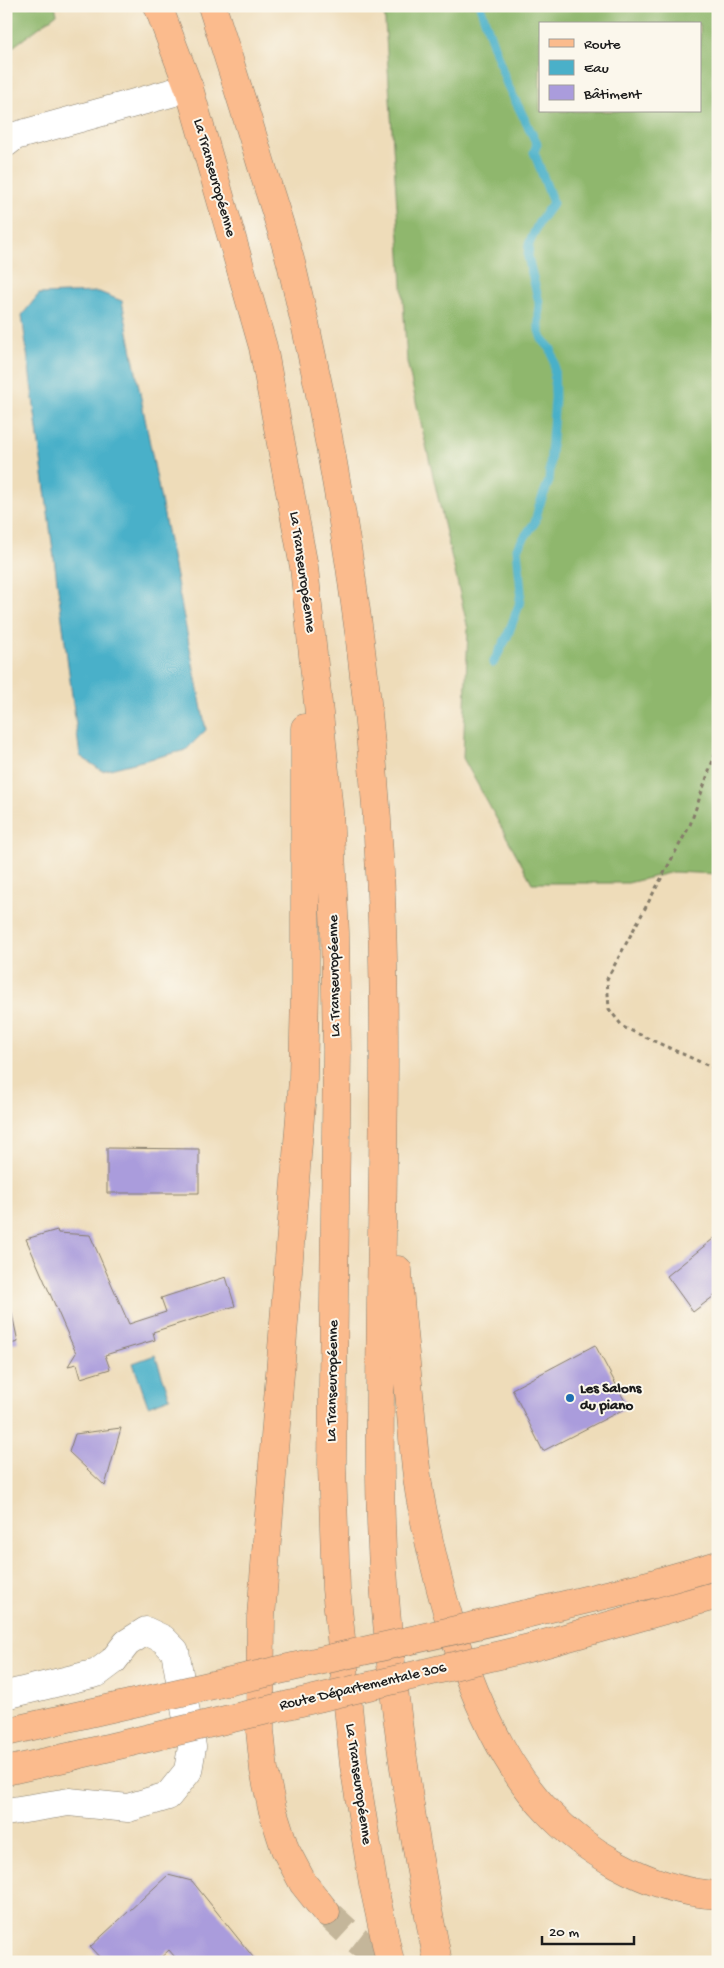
<svg xmlns="http://www.w3.org/2000/svg" width="724" height="1968" viewBox="0 0 724 1968" font-family="'Gochi Hand',sans-serif">
<style>
.forest{fill:#8fb76d;stroke:#566a44;fill-rule:evenodd}
.water{fill:#4ab0c9;stroke:#336672}
.lines{fill:none;stroke-linecap:round;stroke-linejoin:round}
.stream{stroke:#4ab0c9;stroke-width:9}
.building{fill:#aa9cdc}
.highway-tunnel{stroke:#c4b69a;stroke-width:28;stroke-dasharray:28 14;stroke-linecap:butt}
.minor-casing{stroke:#857c6a;stroke-width:29}
.major-casing{stroke:#857c6a;stroke-width:29}
.highway-casing{stroke:#857c6a;stroke-width:29}
.path{stroke:#857c6a;stroke-width:3;stroke-dasharray:4 4;stroke-linecap:butt}
.minor{stroke:#fff;stroke-width:28}
.major{stroke:#fbbb8d;stroke-width:28}
.highway{stroke:#fbbb8d;stroke-width:28}
.major-bridge-casing{stroke:#857c6a;stroke-width:29;stroke-linecap:butt}
.major-bridge{stroke:#fbbb8d;stroke-width:28}
.poi-dot{fill:#1f6fb2;stroke:#fbf7ec;stroke-width:2}
.labels{text-anchor:middle;dominant-baseline:central;stroke-width:4;stroke-linejoin:round;paint-order:stroke}
.street-label{font-size:15px;fill:#1c1c1c;stroke:#fbf7ec}
.poi-label{font-size:15px;font-weight:bold;fill:#1c1c1c;stroke:#fbf7ec;text-anchor:start}
</style>
<rect width="100%" height="100%" fill="#fbf7ec"/>
<filter id="ink" filterUnits="userSpaceOnUse"><feTurbulence type="fractalNoise" baseFrequency=".02" numOctaves="2"/><feDisplacementMap in="SourceGraphic" scale="10" xChannelSelector="R" yChannelSelector="G"/><feConvolveMatrix kernelMatrix="1 2 1 2 8 2 1 2 1" color-interpolation-filters="sRGB"/></filter>
<filter id="wash" filterUnits="userSpaceOnUse"><feTurbulence type="fractalNoise" baseFrequency=".0096" numOctaves="4" result="noise"/><feDisplacementMap in="SourceGraphic" scale="20" xChannelSelector="R" yChannelSelector="G"/><feGaussianBlur stdDeviation="1.12" result="paint"/><feColorMatrix in="noise" values="0 0 0 0 0 0 0 0 0 0 0 0 0 0 0 0 0 1.4 0 .05"/><feComposite in="paint" operator="in"/></filter>
<g filter="url(#wash)">
<rect width="100%" height="100%" fill="#eedcb9"/>
<g class="forest">
<path d="M6 6H55L57 14 6 52Z"/>
<path d="M384 6H718V874L673 872 628 883H532L463 758 468 629 407 362ZM540 24H700V111H540Z"/>
</g>
<g class="water">
<path d="M99 292 122 301 206 730 186 750 102 771 80 756 22 315 39 294Z"/>
<path d="M155 1355 170 1398 148 1406 133 1363Z"/>
</g>
<g class="lines">
<path class="stream" d="M480 6 507 84 537 144 534 152 553 203 539 222 529 244 528 257 539 302V330L542 339 551 349 554 362 555 398 549 481 539 506 535 522 517 548 521 592 519 605 507 637 493 663"/>
</g>
<g id="blocks">
<g class="building">
<path d="M107 1148 199 1149V1193H107Z"/>
<path d="M57 1230 58 1233 90 1235 129 1324 166 1312 161 1298 226 1277 235 1306 153 1332 155 1340 105 1355 110 1369 81 1378 77 1364 68 1366 76 1353 26 1239Z"/>
<path d="M718 1235V1293L693 1312 667 1276Z"/>
<path d="M6 1280H8L9 1300 18 1342 6 1345Z"/>
<path d="M595 1345 628 1407 543 1451 512 1389Z"/>
<path d="M121 1428 105 1486 69 1452 75 1434Z"/>
<path d="M168 1875 192 1881 257 1962H179L169 1950 156 1962H104L90 1947Z"/>
</g>
</g>
</g>
<g filter="url(#ink)">
<use href="#blocks" fill-opacity="0" stroke="#857c6a" stroke-width="1"/>
<g class="lines">
<path class="highway-tunnel" d="M326 1912 353 1937 385 1962"/>
<g class="minor-casing">
<g id="minor">
<path d="M6 143 15 136 189 88"/>
<path d="M6 1695 97 1673 113 1661 127 1643 146 1631 163 1639 175 1651 192 1747 188 1771 168 1796 128 1808 69 1802 6 1812"/>
</g>
</g>
<g class="major-casing">
<g id="major">
<path d="M526 1614 652 1584 718 1565"/>
<path d="M533 1647 718 1595"/>
<path d="M6 1732 63 1719"/>
<path d="M6 1771 73 1756"/>
</g>
</g>
<g class="highway-casing">
<g id="highway">
<path d="M158 6 189 88 263 347 304 567 329 811 335 933 337 1050 332 1466 336 1589 354 1765 373 1883 390 1962"/>
<path d="M212 6C231 66 250 126 268 187 276 212 284 237 291 263 339 462 370 667 380 872 387 1015 383 1157 381 1300 380 1389 378 1479 383 1568 391 1701 412 1831 438 1962"/>
<path d="M305 728V992L303 1079 261 1617 260 1730 264 1770 272 1808 285 1849 303 1883 326 1912"/>
<path d="M398 1270C400 1311 405 1352 409 1393 413 1430 414 1470 422 1507 441 1605 478 1740 549 1813 568 1833 591 1850 616 1864 647 1881 682 1893 718 1895"/>
</g>
</g>
<path class="path" d="M718 746 690 825 607 979 609 1009 623 1027 718 1070"/>
<use href="#minor" class="minor"/>
<use href="#major" class="major"/>
<use href="#highway" class="highway"/>
<g class="major-bridge-casing">
<g id="major-bridge">
<path d="M63 1719 526 1614"/>
<path d="M73 1756 533 1647"/>
</g>
</g>
<use href="#major-bridge" class="major-bridge"/>
</g>
</g>
<circle class="poi-dot" cx="570" cy="1398" r="5"/>
<g class="labels">
<g class="street-label">
<text transform="translate(214 178) rotate(74)">La Transeuropéenne</text>
<text transform="translate(302 572) rotate(82)">La Transeuropéenne</text>
<text transform="translate(335 976) rotate(-91)">La Transeuropéenne</text>
<text transform="translate(333 1381) rotate(-89)">La Transeuropéenne</text>
<text transform="translate(363 1687) rotate(-13)">Route Départementale 306</text>
<text transform="translate(358 1784) rotate(82)">La Transeuropéenne</text>
</g>
<g class="poi-label">
<text x="580" y="1389">Les Salons<tspan x="580" dy="17">du piano</tspan></text>
</g>
</g>
<rect width="724" height="1968" fill="none" stroke="#fbf7ec" stroke-width="25"/>
<rect x="539" y="22" width="162" height="90" fill="#fbf7ec" stroke="#a29f99"/>
<rect x="549" y="39" width="25" height="8" fill="#fbbb8d" stroke="#a29f99"/>
<text x="584" y="48" font-size="15" fill="#1c1c1c">Route</text>
<rect x="549" y="60" width="25" height="15" fill="#4ab0c9" stroke="#a29f99"/>
<text x="584" y="72" font-size="15" fill="#1c1c1c">Eau</text>
<rect x="549" y="85" width="25" height="15" fill="#aa9cdc" stroke="#a29f99"/>
<text x="584" y="98" font-size="15" fill="#1c1c1c">Bâtiment</text>
<path d="M542 1936v8h92v-8" fill="none" stroke="#1c1c1c" stroke-width="2.5"/>
<text x="549" y="1936" font-size="15" fill="#1c1c1c" stroke="#fbf7ec" stroke-width="4" paint-order="stroke">20 m</text>
</svg>
